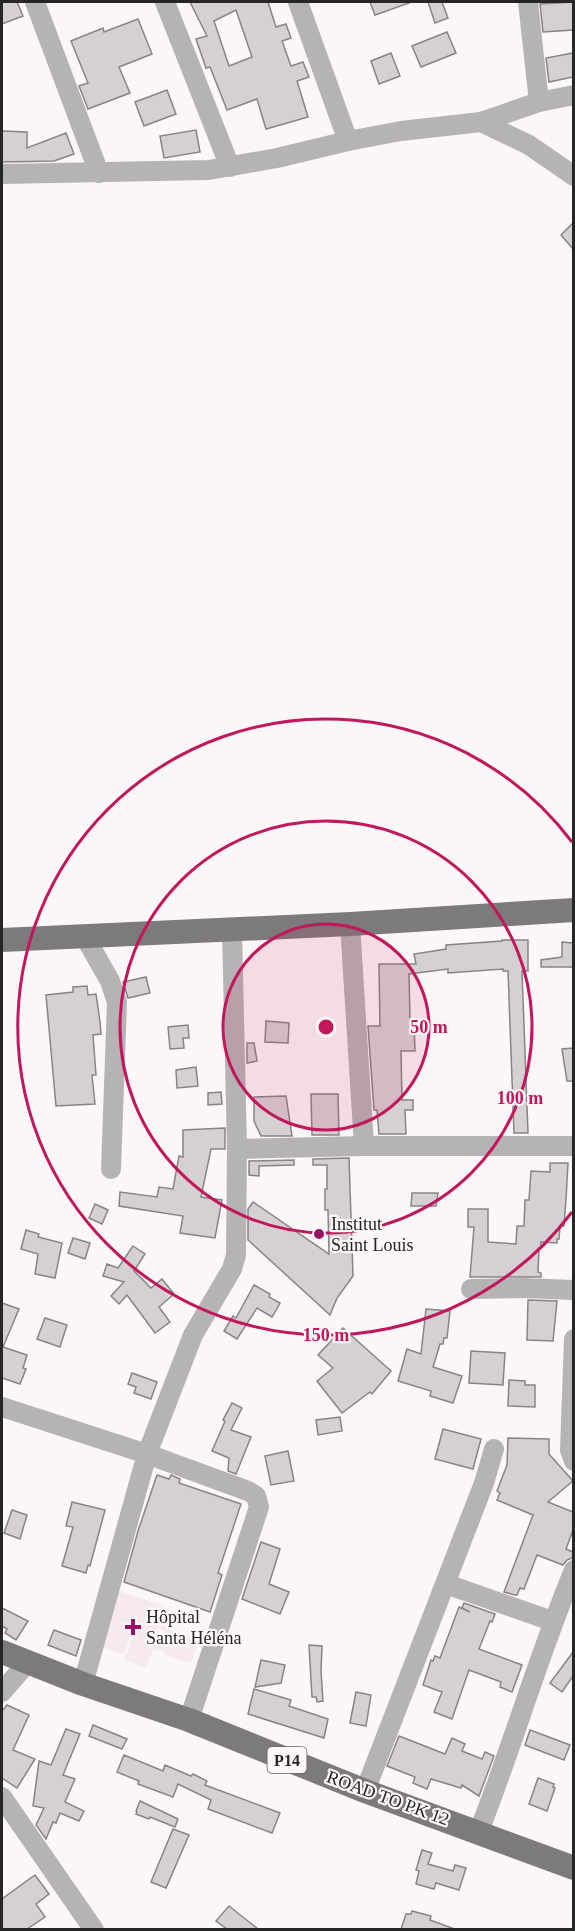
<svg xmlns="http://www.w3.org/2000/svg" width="575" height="1931" viewBox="0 0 575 1931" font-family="Georgia,serif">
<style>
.built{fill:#f6eaef}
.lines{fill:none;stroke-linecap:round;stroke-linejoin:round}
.stream{stroke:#cb84a5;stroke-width:4}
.building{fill:#d5d1d3;stroke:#888486;stroke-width:1.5;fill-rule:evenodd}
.minor{stroke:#b5b3b4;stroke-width:20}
.major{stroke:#7d7a7b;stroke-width:24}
.ring{fill:none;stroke:#c2185b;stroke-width:3}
.poi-dot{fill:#991064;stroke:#fbf7f9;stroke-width:2}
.labels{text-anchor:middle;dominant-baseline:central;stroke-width:4.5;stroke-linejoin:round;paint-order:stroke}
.shield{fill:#fbf7f9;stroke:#676566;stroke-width:1.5}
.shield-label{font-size:16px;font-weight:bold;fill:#272627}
.poi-label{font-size:18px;fill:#272627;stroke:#fbf7f9;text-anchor:start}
.street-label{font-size:18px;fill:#272627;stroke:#fbf7f9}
.centre{fill:#c2185b;stroke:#fbf7f9;stroke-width:3}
.ring-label{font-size:18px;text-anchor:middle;font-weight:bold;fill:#c2185b;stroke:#fbf7f9;stroke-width:4.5;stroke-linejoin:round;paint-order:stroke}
</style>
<rect width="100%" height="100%" fill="#fbf7f9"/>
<path class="built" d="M119 1591 165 1606 157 1632 152 1630 151 1635 163 1638 166 1632 160 1629 161 1625 199 1640 191 1663 165 1655V1652L153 1649 146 1668 124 1660 135 1631 133 1630 124 1654 101 1647Z"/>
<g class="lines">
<path class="stream" d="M550 1930H556"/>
</g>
<g class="building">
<path d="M2 2H17L23 16 2 24Z"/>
<path d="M190 2H268L276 27 286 24 291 38 282 41 291 66 303 62 309 77 297 81 308 117 266 129 257 99 227 110 210 67 206 68 196 39 207 36ZM236 10 252 57 229 66 214 21Z"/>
<path d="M370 2H409V3L375 15Z"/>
<path d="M428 2H442L448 18 435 23Z"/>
<path d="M573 2V30L543 32 540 4Z"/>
<path d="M138 19 152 54 119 67 130 93 88 109 79 86 88 83 71 41 103 28 104 32Z"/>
<path d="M447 32 456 53 421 67 412 46Z"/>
<path d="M391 53 400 76 379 84 371 61Z"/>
<path d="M573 53V77L549 82 546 58Z"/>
<path d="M167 90 176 114 144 126 135 102Z"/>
<path d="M196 130 200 152 164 158 160 136Z"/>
<path d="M2 131 27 132V148L66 133 74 154 54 161 2 162Z"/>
<path d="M573 223V249L561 235Z"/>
<path d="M502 940H528V971H522L528 1133H514L508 971H503V969L448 973V969L409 974 410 1020H414L415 1051H401L402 1100H413V1110H405L406 1134H379L377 1110H374L368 1026H380L379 964H416L414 954 446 949V945L502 941Z"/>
<path d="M562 942 573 943V967H541V960L562 957Z"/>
<path d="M146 977 150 993 128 998 123 982Z"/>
<path d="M87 986 88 995 96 994 100 1022 101 1034 93 1035 96 1075H92L95 1104 56 1106 46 995 73 992V987Z"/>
<path d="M266 1021 289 1023 288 1043 265 1042Z"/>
<path d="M188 1025 189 1038H183L184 1048 170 1049 168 1027Z"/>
<path d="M247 1043H254L257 1061 247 1063Z"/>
<path d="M573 1048V1081H567L562 1049Z"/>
<path d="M196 1067 198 1086 177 1088 176 1070Z"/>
<path d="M221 1092 222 1104 208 1105V1093Z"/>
<path d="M311 1094H338L339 1135H312Z"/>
<path d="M286 1096 292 1136H261L254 1121V1097Z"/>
<path d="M225 1128V1149H211L201 1197 222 1200 215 1238 180 1233 183 1216 119 1206 120 1192 157 1197 159 1187 173 1189 179 1156 183 1157V1130Z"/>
<path d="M349 1158 353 1276 337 1298 330 1315 248 1240V1209L253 1202 329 1254 328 1210H325V1189H327V1165H313V1159Z"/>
<path d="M294 1160V1165L259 1166V1176L249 1175V1161Z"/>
<path d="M550 1163H568L566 1199 564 1226H560L559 1239H557V1243L541 1242V1248H539L538 1272 541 1273V1277H470L474 1227H468V1209H488V1242L516 1244 517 1226H524L525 1200H529L531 1171 550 1172Z"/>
<path d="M412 1193H438L436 1206H411Z"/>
<path d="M95 1204 108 1210 102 1224 89 1218Z"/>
<path d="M26 1230 39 1234 38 1237 62 1243 55 1278 35 1274 38 1254 21 1249Z"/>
<path d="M73 1238 90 1243 85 1259 68 1253Z"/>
<path d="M133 1246 145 1254 134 1271 151 1288 162 1279 174 1294 159 1307 170 1322 155 1333 127 1295 119 1304 111 1296 124 1282 103 1276 107 1264 118 1268Z"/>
<path d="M254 1285 270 1294 269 1297 280 1303 272 1317 257 1308 237 1339 224 1331 233 1316 236 1318Z"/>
<path d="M528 1300 557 1301 553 1341 527 1340Z"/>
<path d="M2 1303 19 1309 3 1347 27 1355 23 1368 26 1369 20 1384 2 1378Z"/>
<path d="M426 1309 450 1311 447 1338H444L443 1344H440L433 1367 462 1376 453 1403 430 1396 431 1391 398 1381 407 1349 421 1354Z"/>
<path d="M45 1318 67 1325 60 1347 37 1339Z"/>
<path d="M343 1328 391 1371 372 1394 370 1392 342 1413 317 1381 333 1368 318 1355Z"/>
<path d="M471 1351 505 1353 503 1385 469 1383Z"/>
<path d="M132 1373 157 1382 151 1399 134 1393 136 1387 128 1384Z"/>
<path d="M509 1380 525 1381V1385H535V1407L508 1406Z"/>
<path d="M232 1403 242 1408 231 1430 251 1437 236 1474 228 1471 229 1458 212 1451 225 1421 223 1420Z"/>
<path d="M340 1417 342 1431 318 1435 316 1420Z"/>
<path d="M443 1429 481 1439 473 1469 435 1459Z"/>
<path d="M508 1438 549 1439V1454L573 1481 548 1502 573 1512V1530L566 1549 573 1552 572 1558 567 1560 563 1565 537 1555 524 1589 520 1588 517 1595H515L504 1592 533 1515 497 1500 500 1493 497 1491 507 1465Z"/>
<path d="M288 1451 294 1481 271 1485 265 1456Z"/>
<path d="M157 1475 169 1479 171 1475 180 1479 179 1483 241 1504 218 1573 222 1575 210 1612 124 1582 138 1531Z"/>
<path d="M72 1502 105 1510 90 1566 88 1565 86 1573 62 1566 73 1527 66 1526Z"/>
<path d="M12 1510 27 1515 20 1539 4 1533Z"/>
<path d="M261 1542 280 1549 269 1584 289 1592 280 1614 242 1599Z"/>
<path d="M464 1603 495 1614 492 1622 490 1621 479 1649 522 1665 512 1692 500 1687 501 1682 469 1670 452 1719 434 1712 442 1692 423 1685 431 1660 433 1661 435 1656 440 1658 459 1607 470 1612 462 1608Z"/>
<path d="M2 1608 28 1621 16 1640 5 1633 7 1629 2 1626Z"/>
<path d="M54 1630 81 1640 76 1656 48 1645Z"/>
<path d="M309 1645 322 1646 321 1671 323 1701 317 1702 316 1697H312Z"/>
<path d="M573 1652V1676L562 1692 550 1683Z"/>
<path d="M261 1660 285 1665 281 1683 255 1687Z"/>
<path d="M254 1689 291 1700 289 1706 328 1719 324 1738 248 1714Z"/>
<path d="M356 1692 371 1695 366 1726 350 1723Z"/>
<path d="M7 1705 29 1715 13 1750 35 1759 17 1788 2 1778V1711Z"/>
<path d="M93 1725 127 1739 122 1749 89 1736Z"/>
<path d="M66 1729 80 1734 63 1775 75 1779 65 1802 84 1811 79 1821 60 1813 56 1823 53 1822 46 1839 36 1825 44 1808 33 1806 39 1761 51 1765Z"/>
<path d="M530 1730 570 1745 564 1760 525 1745Z"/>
<path d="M399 1736 445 1754 452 1738 465 1744 462 1751 482 1759 485 1752 494 1756 479 1796 462 1785 461 1788 431 1779 427 1789 413 1783 415 1777 387 1766Z"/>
<path d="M124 1755 163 1771 165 1765 191 1776 193 1774 207 1781 205 1785 280 1813 272 1833 208 1809 211 1800 178 1784 173 1797 138 1784 139 1781 117 1772Z"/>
<path d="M538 1778 554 1784 553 1787 555 1788 547 1811 529 1804Z"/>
<path d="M140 1801 178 1819 175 1827 150 1817 149 1819 136 1814 137 1812 136 1811Z"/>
<path d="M173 1829 189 1835 166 1888 151 1882Z"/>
<path d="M422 1850 432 1853 428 1864 453 1871 455 1865 466 1868 459 1890 436 1883 434 1889 416 1884 419 1871 416 1870Z"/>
<path d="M35 1875 49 1894 36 1904 45 1917 27 1929H2V1899Z"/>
<path d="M229 1906 258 1929H227L216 1921Z"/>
<path d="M412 1911 431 1916 430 1920 452 1928 451 1929H401L406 1914H411Z"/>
</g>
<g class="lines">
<g class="minor">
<path d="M35 2 99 173"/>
<path d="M165 2 230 167"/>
<path d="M298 2 348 141"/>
<path d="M528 2 539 102"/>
<path d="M481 122 539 102 574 95"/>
<path d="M2 174 209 170 277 158 348 141 401 131 481 122 529 145 574 176"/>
<path d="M350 924 364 1146"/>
<path d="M85 937 110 981 117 1002 111 1169"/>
<path d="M237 1149 364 1146H574"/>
<path d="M471 1289 523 1288 574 1290"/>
<path d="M574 1339 570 1450 574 1461"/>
<path d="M2 1407 147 1454 248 1491 256 1496 259 1507 189 1720"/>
<path d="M446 1584 552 1621"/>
<path d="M83 1684 147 1454 193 1335 232 1269 236 1255 237 1149 232 930"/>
<path d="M2 1692 29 1661"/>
<path d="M365 1791 484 1483 494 1449"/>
<path d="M2 1797 94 1930"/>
<path d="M479 1831C513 1745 538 1656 574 1570"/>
</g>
<g class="major">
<path d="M2 940 350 924 574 910"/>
<path d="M2 1652 83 1684 189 1720 365 1791 574 1868"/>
</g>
</g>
<circle cx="326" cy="1027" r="103" fill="#c2185b" fill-opacity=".12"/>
<g class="ring">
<circle cx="326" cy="1027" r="103"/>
<circle cx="326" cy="1027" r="206"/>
<path d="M572 1212A308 308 0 1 1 572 842"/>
</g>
<g class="poi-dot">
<circle cx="319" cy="1234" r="6"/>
<path d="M130 1618h6v6h6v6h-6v6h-6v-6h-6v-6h6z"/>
</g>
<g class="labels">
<rect class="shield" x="267.5" y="1747" width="39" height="26" rx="4.5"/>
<g class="shield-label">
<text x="287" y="1760">P14</text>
</g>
<g class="poi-label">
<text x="331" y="1224">Institut<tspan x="331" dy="21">Saint Louis</tspan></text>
<text x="146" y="1617">Hôpital<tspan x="146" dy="21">Santa Héléna</tspan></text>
</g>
<g class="street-label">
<text transform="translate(388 1798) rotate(20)">ROAD TO PK 12</text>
</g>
</g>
<circle cx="326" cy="1027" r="9" class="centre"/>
<g class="ring-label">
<text x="429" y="1033">50 m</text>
<text x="520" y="1104">100 m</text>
<text x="326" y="1341">150 m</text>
</g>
<rect width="575" height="1931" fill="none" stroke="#272627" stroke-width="6"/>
</svg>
